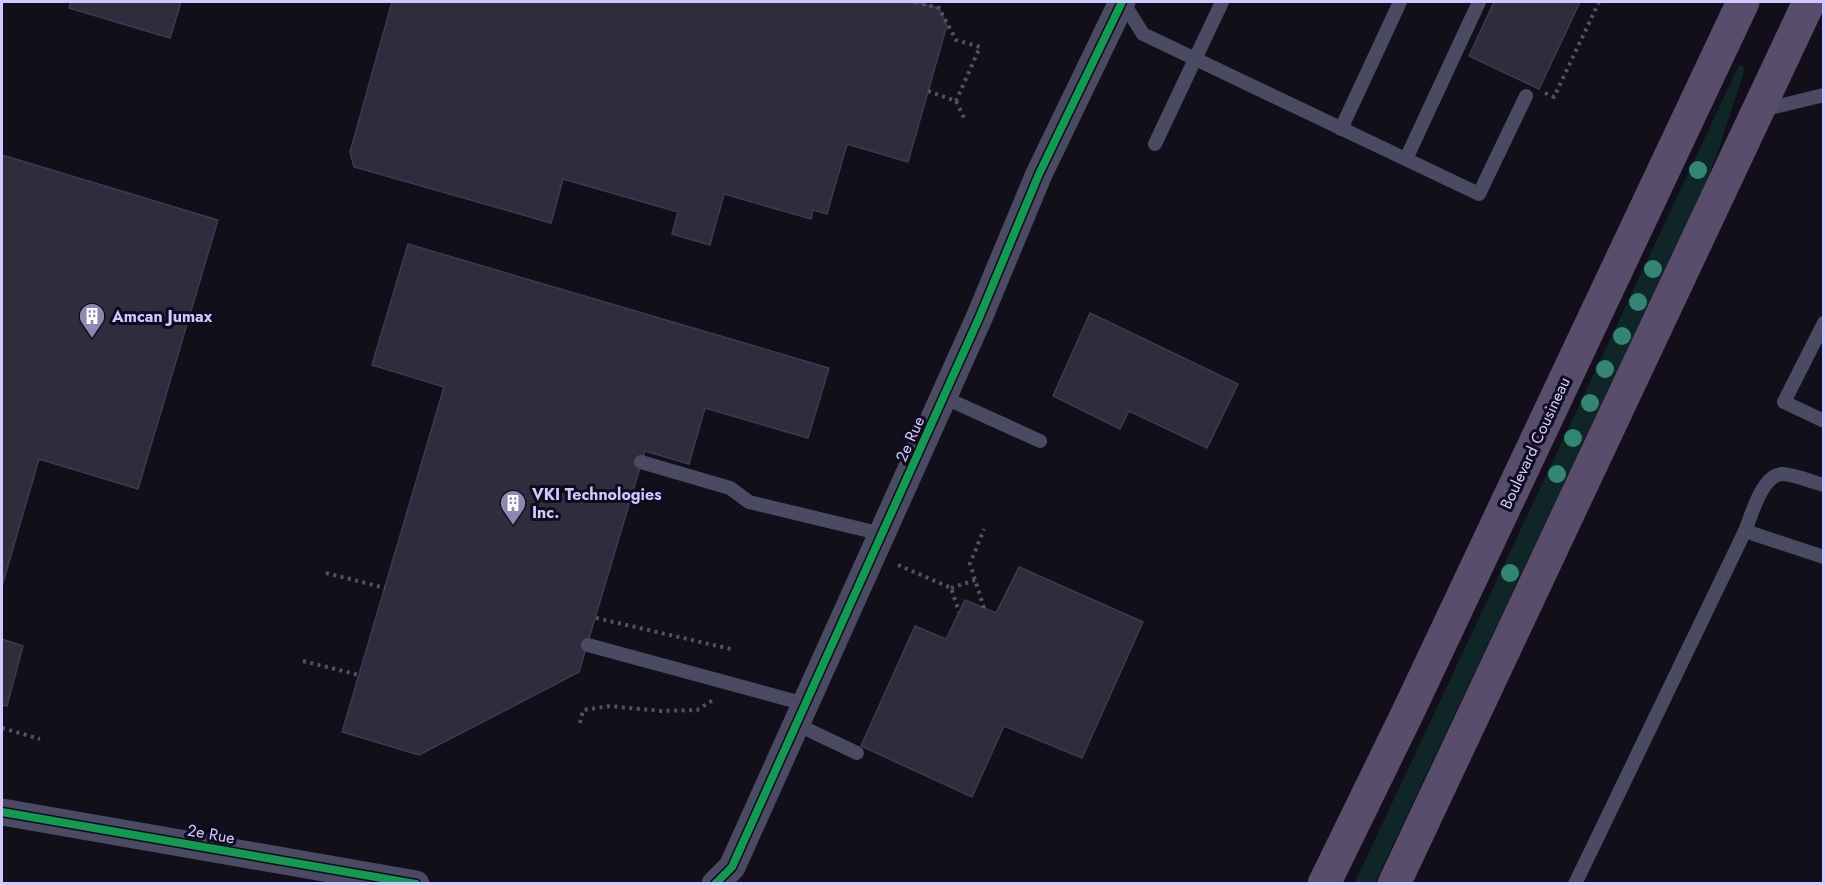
<svg xmlns="http://www.w3.org/2000/svg" width="1825" height="885" viewBox="0 0 1825 885" font-family="Jost,sans-serif">
<style>
.green{fill:#0f2526}
.building{fill:#302c3e;stroke:#3d3950;stroke-width:1.5}
.lines{fill:none;stroke-linecap:round;stroke-linejoin:round}
.path{stroke:#485665;stroke-width:4;stroke-dasharray:3 4.5;stroke-linecap:butt}
.service{stroke:#4b4a63;stroke-width:14}
.minor{stroke:#4b4a63;stroke-width:27}
.primary{stroke:#594d6d;stroke-width:33}
.cycleway-casing{stroke:#0f0b1f;stroke-width:11}
.cycleway{stroke:#139951;stroke-width:8}
.tree{fill:#348576}
.labels{text-anchor:middle;dominant-baseline:central;stroke-width:6;stroke-linejoin:round;paint-order:stroke}
.poi-label{font-size:16px;font-weight:bold;fill:#cfc9ff;stroke:#0f0b1f;text-anchor:start}
.street-label{font-size:16px;fill:#cfc9ff;stroke:#0f0b1f}
</style>
<rect width="100%" height="100%" fill="#120f1a"/>
<path class="green" d="M1739 65 1745 68 1717 155 1703 189 1375 883 1354 884Z"/>
<g class="building">
<path d="M71 2H181L170 38 69 8Z"/>
<path d="M392 2H915L939 8 947 25 908 162 847 144 827 214 813 210 811 219 724 194 710 245 672 234 678 212 563 179 551 223 354 167 350 152Z"/>
<path d="M1494 2H1580L1539 89 1469 56Z"/>
<path d="M2 155 218 220 138 489 39 459 2 586Z"/>
<path d="M408 244 829 368 808 438 705 408 689 464 645 451 579 672 419 755 342 732 444 387 372 365Z"/>
<path d="M1090 313 1238 384 1207 448 1129 411 1120 429 1053 396Z"/>
<path d="M1019 567 1143 622 1082 758 1004 726 972 797 861 746 915 626 946 639 965 600 996 613Z"/>
<path d="M2 639 23 646 7 706 2 705Z"/>
</g>
<g class="lines">
<g class="path">
<path d="M915 2 939 8 956 40 980 47 956 101"/>
<path d="M928 91 956 101 965 120"/>
<path d="M1545 93 1554 97 1599 2"/>
<path d="M898 565 951 588 959 612"/>
<path d="M326 573 385 588"/>
<path d="M951 588 975 580"/>
<path d="M984 608 970 564 984 529"/>
<path d="M596 618 731 649"/>
<path d="M303 661 359 675"/>
<path d="M580 723 583 710 610 706 661 711 697 710 713 700"/>
<path d="M2 728 40 739"/>
</g>
<g class="service">
<path d="M1123 2 1143 34 1479 194 1526 96"/>
<path d="M1762 110 1824 95"/>
<path d="M1341 129 1400 2"/>
<path d="M1155 144 1222 2"/>
<path d="M1406 159 1479 2"/>
<path d="M1824 323 1784 402 1824 421"/>
<path d="M943 397 1040 441"/>
<path d="M641 462 730 488 749 502 882 534"/>
<path d="M1745 531 1824 557"/>
<path d="M588 645 805 704"/>
<path d="M796 724 857 753"/>
<path d="M1575 884 1745 531C1752 514 1762 475 1782 474 1795 474 1811 482 1824 485"/>
</g>
<g class="minor">
<path d="M2 812 416 884"/>
<path d="M715 884 732 867 979 318 1039 174 1122 2"/>
</g>
<g class="primary">
<path d="M1324 884 1409 710 1743 2"/>
<path d="M1394 884 1809 2"/>
</g>
<g class="cycleway-casing">
<g id="cycleway">
<path d="M2 812 416 884"/>
<path d="M715 884 732 867 979 318 1039 174 1122 2"/>
</g>
</g>
<use href="#cycleway" class="cycleway"/>
</g>
<g class="tree">
<circle cx="1698" cy="170" r="9"/>
<circle cx="1653" cy="269" r="9"/>
<circle cx="1638" cy="302" r="9"/>
<circle cx="1622" cy="336" r="9"/>
<circle cx="1605" cy="369" r="9"/>
<circle cx="1590" cy="403" r="9"/>
<circle cx="1573" cy="438" r="9"/>
<circle cx="1557" cy="474" r="9"/>
<circle cx="1510" cy="573" r="9"/>
</g>
<defs>
<g id="building-pin" transform="scale(1.35)"><path d="M0 17L-7.5 6A9.5 9.5 0 1 1 7.5 6Z" fill="#8d88af" stroke="#0f0b1f"/><path d="M-4-6H4V6H1V3H-1V6H-4ZM-2.5-4.3h1.7v1.8h-1.7ZM.8-4.3h1.7v1.8H.8ZM-2.5-1h1.7V.8h-1.7ZM.8-1h1.7V.8H.8Z" fill="#fff"/></g>
</defs>
<g fill-rule="evenodd">
<use href="#building-pin" x="92" y="316"/>
<use href="#building-pin" x="513" y="503"/>
</g>
<g class="labels">
<g class="poi-label">
<text x="112" y="316">Amcan Jumax</text>
<text x="532" y="494">VKI Technologies<tspan x="532" dy="18">Inc.</tspan></text>
</g>
<g class="street-label">
<text transform="translate(910 439) rotate(-66)">2e Rue</text>
<text transform="translate(1535 443) rotate(-65)">Boulevard Cousineau</text>
<text transform="translate(211 834) rotate(10)">2e Rue</text>
</g>
</g>
<rect width="1825" height="885" fill="none" stroke="#cfc9ff" stroke-width="6"/>
</svg>
